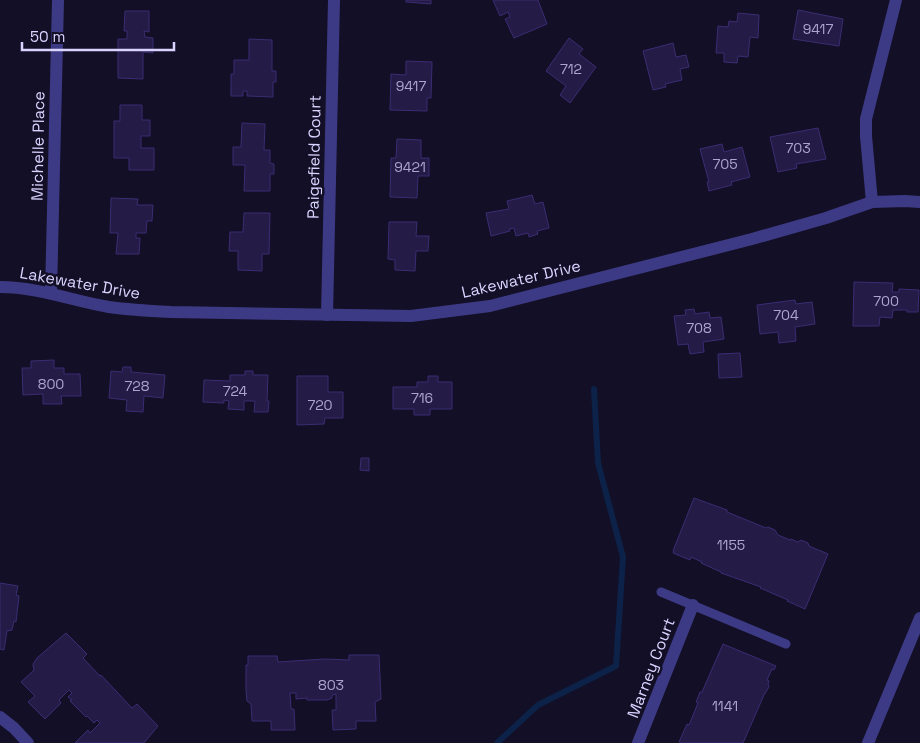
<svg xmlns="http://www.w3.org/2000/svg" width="920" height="743" viewBox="0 0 920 743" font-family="'Space Grotesk',sans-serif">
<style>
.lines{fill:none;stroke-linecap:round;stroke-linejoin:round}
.stream{stroke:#0c2248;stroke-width:6}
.building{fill:#241b47;stroke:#3b2d73}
.service{stroke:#3d3a85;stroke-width:9}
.minor{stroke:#3d3a85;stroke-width:12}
.tertiary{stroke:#3d3a85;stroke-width:12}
.labels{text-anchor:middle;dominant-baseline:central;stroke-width:5;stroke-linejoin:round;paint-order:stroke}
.number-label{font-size:14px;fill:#aca6d1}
.street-label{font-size:16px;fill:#d9d4ff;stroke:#130f26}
</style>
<rect width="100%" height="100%" fill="#130f26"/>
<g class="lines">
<path class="stream" d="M497 743 538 705 616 666 623 557 598 463 594 389"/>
</g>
<g class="building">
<path d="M406 0H431V4L406 2Z"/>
<path d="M493 0H538L547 24 514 38 505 19 510 17 508 12 500 16Z"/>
<path d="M798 10 843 19 839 46 793 39Z"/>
<path d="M125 11H149V32L144 31 145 37 153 38V53L143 52V79L118 78V39H127V31H124Z"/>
<path d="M738 13 759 15 758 38 750 37 748 57 738 56 737 63 724 62V53H716L718 26 728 27 729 21 737 22Z"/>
<path d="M569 38 583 49 579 54 596 67 570 103 560 95 566 86 546 71Z"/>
<path d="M249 39 272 40V71H276V82H273V97L247 96V91H243V96H231V74H234V60H249Z"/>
<path d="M673 43 676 57 686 55 689 67 680 69 682 80 665 84 666 87 653 90 643 51Z"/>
<path d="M406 61 432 62 431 98H427V111L390 110 391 74 406 75Z"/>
<path d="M120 105H142V120H150V136H141V148H154V170H129V158H114V121H120Z"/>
<path d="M242 123 265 124 264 150H270V163L274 164V174H270V191H244L245 165H233V147H241Z"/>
<path d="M818 128 826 159 796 164 797 168 778 172 770 137Z"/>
<path d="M397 139 421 140V158H429V176H418L417 198 390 197 391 158H396Z"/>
<path d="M722 144 724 152 742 147 750 177 731 182 732 185 709 191 707 182H709L700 149Z"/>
<path d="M532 195 535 204 543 202 549 228 537 231 538 234 529 237 528 233 516 236 514 228 509 229 510 231 491 236 486 213 509 209 507 201Z"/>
<path d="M111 198 138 199 137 205H153L152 221H147L146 233H136V238H140L139 254H116L118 233H110Z"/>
<path d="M244 213H270L269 254H262V271L238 270V251H229L230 232H243Z"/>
<path d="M389 222H417L416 236H429L428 251H416L415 271 395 270V260L388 259Z"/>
<path d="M854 282 893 283 892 292H899V289L919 290 918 312H907V310H893L892 318 880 317 879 326H853Z"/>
<path d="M795 300 796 304 812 302 815 324 795 327 796 341 779 343 778 332 760 334 757 305Z"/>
<path d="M694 309 695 314 709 312 710 318 721 317 724 339 703 342 704 352 690 354 688 344 678 345 674 316 686 315 685 310Z"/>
<path d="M740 353 742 377 719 378 718 354Z"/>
<path d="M54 360V368H64V374H80L81 396H61L62 404H43V394L23 395 22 368H31V361Z"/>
<path d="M123 367H131V372L165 375 163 398 144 396 143 412 126 411 127 400 109 398 111 371 122 372Z"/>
<path d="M245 371H253V375H268L267 401H269L268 412H254L255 401H244V410L228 409 229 401 224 400V403L203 402 204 380 230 381V375H245Z"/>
<path d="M297 376H328V392H343V418H325L324 424 297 425Z"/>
<path d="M428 376H438V382H452V409H430V415H414V409H393V387H417V382H428Z"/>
<path d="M361 458H369V471L360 470Z"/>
<path d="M694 498 727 510V512L766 528 768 527 775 530 778 535 790 540 791 539 798 542 801 540 808 543 809 546 828 554 805 609 787 601 788 600 760 588 761 587 721 573V572L701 563 702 562 691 557 690 560 673 553 674 551H673Z"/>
<path d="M0 583 18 586 16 595 19 596 16 622 14 621 12 630 7 631 4 650 0 649Z"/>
<path d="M66 633 87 654 83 658 100 676 101 675 132 708 137 704 158 726 144 743H75L88 730 90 733 100 723 97 720 94 723 87 716 86 717 70 701 72 700 68 697 72 693 69 690 59 700 61 703 45 719 28 702 35 696 21 682 34 670 33 664 37 658Z"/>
<path d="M723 644 776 666 774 670 772 669 767 680 769 681 768 684 769 687 764 695 743 743H681L679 742 687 724 689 725 698 703 696 702 700 692H702Z"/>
<path d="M349 655H379L381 699 375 702 376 721H356V729L333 730 332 710H336V694L332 695V698L327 700H307V698L296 699V693H290L291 709H294L295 730H271V721H252L251 704 247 701 246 691V665H248V656H277L278 662 324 659 349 660Z"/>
</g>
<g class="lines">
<path class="service" d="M661 592 786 644"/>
<g class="minor">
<path d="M872 202 866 136V119L896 0"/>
<path d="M0 287C38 287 73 301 109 307 130 310 150 311 171 312L411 316 490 306 752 239 826 218 872 202 905 201 920 202"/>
<path d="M51 293 58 0"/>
<path d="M327 315 334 0"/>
<path d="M0 717 14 728 28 743"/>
<path d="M638 743 693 605"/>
</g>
<path class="tertiary" d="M868 743 920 618"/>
</g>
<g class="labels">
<g class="number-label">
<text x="818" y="29">9417</text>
<text x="571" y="69">712</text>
<text x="411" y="86">9417</text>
<text x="798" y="148">703</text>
<text x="725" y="164">705</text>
<text x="410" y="167">9421</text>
<text x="886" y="301">700</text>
<text x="786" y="315">704</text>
<text x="699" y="328">708</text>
<text x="51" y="384">800</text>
<text x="137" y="386">728</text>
<text x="235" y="391">724</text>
<text x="422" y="398">716</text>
<text x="320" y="405">720</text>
<text x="731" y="545">1155</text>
<text x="331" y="685">803</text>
<text x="725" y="706">1141</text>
</g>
<g class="street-label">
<text transform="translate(38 146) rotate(-89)">Michelle Place</text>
<text transform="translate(314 157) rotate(-89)">Paigefield Court</text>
<text transform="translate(521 279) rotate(-13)">Lakewater Drive</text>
<text transform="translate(80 283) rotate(10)">Lakewater Drive</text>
<text transform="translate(651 668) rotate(-69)">Marney Court</text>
</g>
</g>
<path d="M22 42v8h152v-8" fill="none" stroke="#d9d4ff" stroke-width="2.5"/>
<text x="30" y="42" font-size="15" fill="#d9d4ff" stroke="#130f26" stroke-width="4" paint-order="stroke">50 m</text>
</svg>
